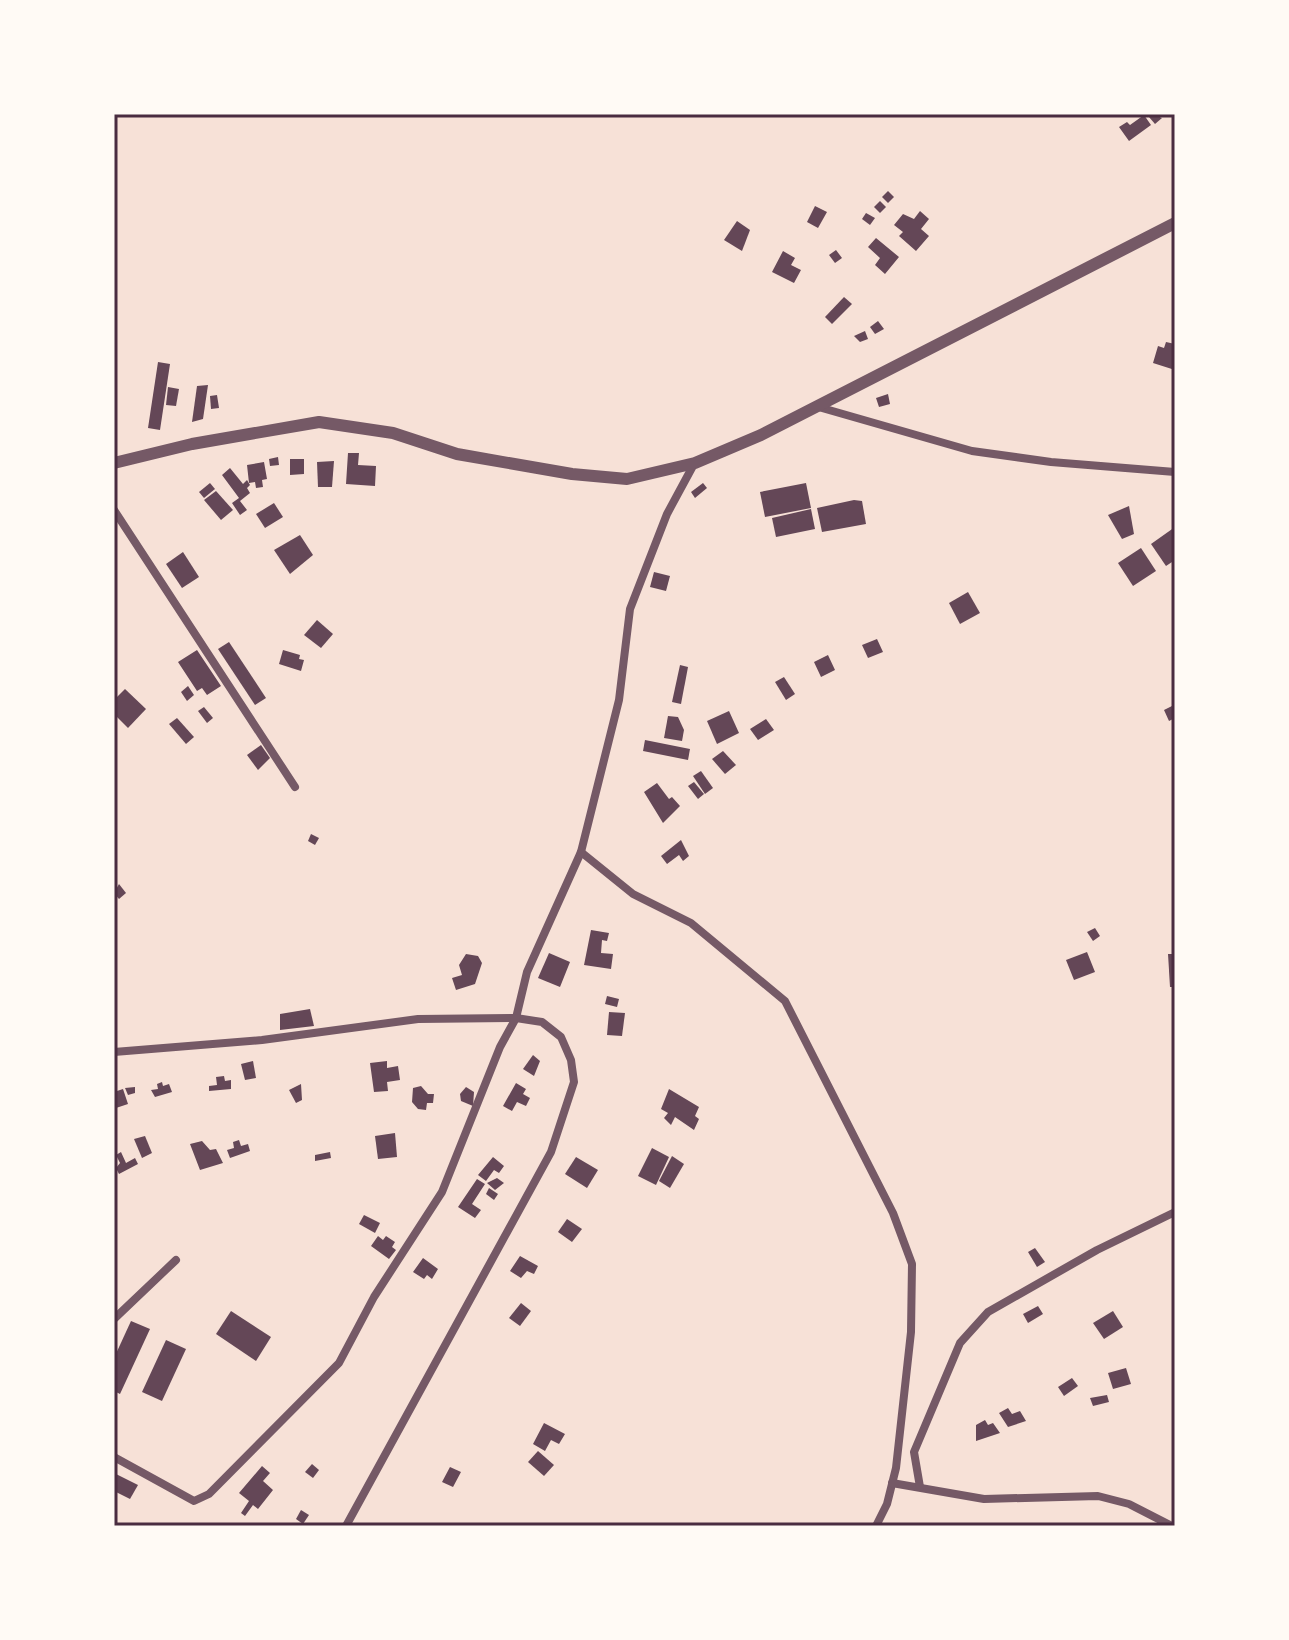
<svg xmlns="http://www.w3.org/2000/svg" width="1289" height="1640" viewBox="0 0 1289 1640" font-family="'Playfair Display',serif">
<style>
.building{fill:#644757}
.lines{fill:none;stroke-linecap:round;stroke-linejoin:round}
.minor{stroke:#755966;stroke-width:8}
.tertiary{stroke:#755966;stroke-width:12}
.neatline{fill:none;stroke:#4a2c40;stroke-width:3}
</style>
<rect width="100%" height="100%" fill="#f7e1d7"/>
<g class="building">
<path d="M1153 114 1162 118 1155 124 1149 117Z"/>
<path d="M1144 115 1151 125 1129 141 1119 127 1127 122 1130 125Z"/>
<path d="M888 191 894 197 888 203 882 197Z"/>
<path d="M880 201 886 207 880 213 874 207Z"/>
<path d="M815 206 827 212 818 228 807 222Z"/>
<path d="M920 211 929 219 921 229 929 236 916 251 899 236 903 232 894 225 903 214 914 219Z"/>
<path d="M866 213 875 218 870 225 862 219Z"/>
<path d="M737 221 750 230 742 251 724 240Z"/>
<path d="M876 238 899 257 885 274 875 265 880 258 868 247Z"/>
<path d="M836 250 842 258 835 263 829 255Z"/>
<path d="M783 251 795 258 791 265 801 270 794 283 772 272Z"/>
<path d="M844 297 852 304 832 324 825 317Z"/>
<path d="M878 321 884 329 875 334 870 327Z"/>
<path d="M865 331 868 339 860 342 854 336Z"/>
<path d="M1166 342 1175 344V370L1153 363 1158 346 1164 348Z"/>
<path d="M158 362 170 364 160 430 148 428Z"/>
<path d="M208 385 203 419 192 422 197 386Z"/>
<path d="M168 387 179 389 176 406 166 405Z"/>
<path d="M888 394 890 404 879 407 876 398Z"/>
<path d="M217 395 219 408 211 409 210 396Z"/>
<path d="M348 453H359L358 465 376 466 375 486 346 484Z"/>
<path d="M278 457 279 465 270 466 269 459Z"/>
<path d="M290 459H304V474L290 475Z"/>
<path d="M334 461 332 487H318L317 462Z"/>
<path d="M264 462 267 479 262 480 263 487 256 488 255 482 249 483 247 465Z"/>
<path d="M230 468 243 484 247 480 250 485 247 488 250 493 240 501 247 510 240 515 232 503 239 498 222 475Z"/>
<path d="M210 483 215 489 204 498 199 492Z"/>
<path d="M703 483 707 488 695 498 691 492Z"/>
<path d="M806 483 811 508 765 517 760 492Z"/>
<path d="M216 491 233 510 221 520 204 500Z"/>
<path d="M854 500 862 501 866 524 822 532 817 508Z"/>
<path d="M274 503 283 517 265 528 256 514Z"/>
<path d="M1129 506 1134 534 1122 539 1108 515Z"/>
<path d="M811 509 815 529 776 537 772 518Z"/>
<path d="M1175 527V560L1166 566 1151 544Z"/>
<path d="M300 535 313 555 290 574 274 550Z"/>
<path d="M1141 548 1156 571 1133 586 1118 563Z"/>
<path d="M183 552 199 577 182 588 166 564Z"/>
<path d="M654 572 670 576 666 591 650 587Z"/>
<path d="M968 592 980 613 960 624 949 603Z"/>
<path d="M317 620 333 634 321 648 304 635Z"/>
<path d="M877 639 883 652 868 658 862 645Z"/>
<path d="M229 642 266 698 255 705 218 649Z"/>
<path d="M197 650 221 686 207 695 202 688 197 691 178 662Z"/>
<path d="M283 650 300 655 299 659 304 660 301 671 279 664Z"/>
<path d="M828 655 835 670 821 677 814 662Z"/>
<path d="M680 665 688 667 681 704 672 702Z"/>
<path d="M784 677 795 694 786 700 775 682Z"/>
<path d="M188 686 194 695 187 701 181 692Z"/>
<path d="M125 689 146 709 128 728 114 714V700Z"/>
<path d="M1174 705 1175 718 1169 721 1164 710Z"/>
<path d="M204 707 213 718 207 723 198 711Z"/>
<path d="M729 711 739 733 717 744 707 721Z"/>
<path d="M668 716 678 717 684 730 682 741 664 738Z"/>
<path d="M177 718 194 737 186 744 169 724Z"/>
<path d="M766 719 774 730 758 740 750 729Z"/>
<path d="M645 740 690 749 688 760 643 751Z"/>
<path d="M261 745 270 758 258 770 247 755Z"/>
<path d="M723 751 736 765 725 774 712 759Z"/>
<path d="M701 771 713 788 705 794 693 776Z"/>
<path d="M694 782 704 794 698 799 688 786Z"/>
<path d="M657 783 669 799 672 797 680 806 663 823 644 792Z"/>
<path d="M311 834 319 838 315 845 308 841Z"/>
<path d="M681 840 689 856 683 861 679 855 667 864 661 856Z"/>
<path d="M119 884 126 893 119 899 114 893Z"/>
<path d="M1095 928 1100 936 1093 941 1087 932Z"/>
<path d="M591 930 609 933 607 941 602 940 601 953 613 954 611 969 584 965Z"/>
<path d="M1087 952 1095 972 1074 980 1066 960Z"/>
<path d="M549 953 570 962 560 987 538 978Z"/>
<path d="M466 954 478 956 482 963 475 984 456 990 452 978 462 975 459 965Z"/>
<path d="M1168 954H1175V987H1170Z"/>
<path d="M607 996 619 999 617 1007 605 1004Z"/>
<path d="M310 1009 314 1026 280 1030V1014Z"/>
<path d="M609 1012 625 1013 622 1036 607 1035Z"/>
<path d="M533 1055 540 1061 534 1076 523 1069Z"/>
<path d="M253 1061 256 1078 245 1080 241 1064Z"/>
<path d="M387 1061V1068L398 1066 400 1080 387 1082 388 1091 374 1092 370 1063Z"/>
<path d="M224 1076 225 1081 231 1080V1089L209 1091V1086L217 1085 216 1077Z"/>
<path d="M162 1082 163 1086 169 1084 172 1092 155 1097 151 1090 158 1089 157 1084Z"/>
<path d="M516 1083 526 1089 523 1094 530 1098 526 1106 517 1102 512 1111 503 1106Z"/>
<path d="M301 1084 302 1100 296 1103 289 1090Z"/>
<path d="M421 1086 428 1094H434L433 1103H427L426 1110 418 1109 412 1102 413 1088Z"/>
<path d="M135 1087V1093L128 1095 125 1088Z"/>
<path d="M466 1087 474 1092 473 1106 461 1101 460 1094Z"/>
<path d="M123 1089 128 1104 116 1108 114 1092Z"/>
<path d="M669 1089 699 1107 695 1116 699 1119 694 1130 675 1117 671 1125 664 1118 668 1113 661 1109Z"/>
<path d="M395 1133 397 1157 378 1159 375 1136Z"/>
<path d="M145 1136 152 1153 142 1158 134 1139Z"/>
<path d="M239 1140 241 1146 248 1144 250 1151 230 1158 227 1150 234 1148 233 1142Z"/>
<path d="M202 1141 210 1150 216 1149 223 1163 200 1170 190 1144Z"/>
<path d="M652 1148 669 1157 656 1185 638 1176Z"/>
<path d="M121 1152 126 1163 135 1158 138 1164 119 1174 116 1168 120 1163 116 1155Z"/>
<path d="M330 1152 331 1158 315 1161V1155Z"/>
<path d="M672 1156 684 1164 670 1188 659 1181Z"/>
<path d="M493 1157 504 1166 499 1173 494 1170 486 1181 478 1175Z"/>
<path d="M576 1157 598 1170 587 1188 565 1174Z"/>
<path d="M497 1178 504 1183 495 1190 487 1183Z"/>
<path d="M477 1179 485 1184 472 1204 481 1210 475 1218 458 1207Z"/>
<path d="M489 1188 498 1194 494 1200 486 1194Z"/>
<path d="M364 1215 380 1223 375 1233 359 1224Z"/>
<path d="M567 1219 582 1229 572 1242 558 1232Z"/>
<path d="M378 1236 383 1240 386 1236 395 1242 392 1247 396 1250 389 1259 371 1246Z"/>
<path d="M1035 1248 1045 1262 1037 1267 1028 1252Z"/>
<path d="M520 1256 538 1266 534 1274 527 1271 521 1278 510 1271Z"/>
<path d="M423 1258 438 1269 432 1279 427 1275 424 1279 413 1272Z"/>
<path d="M521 1303 531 1311 520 1326 509 1318Z"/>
<path d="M1038 1306 1043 1314 1028 1323 1023 1314Z"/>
<path d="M231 1311 271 1337 256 1361 216 1334Z"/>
<path d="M1113 1311 1123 1327 1104 1339 1093 1323Z"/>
<path d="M131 1321 150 1329 120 1394 114 1391V1358Z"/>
<path d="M166 1340 186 1349 162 1401 142 1392Z"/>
<path d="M1126 1368 1131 1384 1113 1389 1108 1373Z"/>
<path d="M1072 1378 1078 1386 1064 1396 1058 1387Z"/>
<path d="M1107 1395 1109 1402 1093 1406 1090 1398Z"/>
<path d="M1008 1408 1012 1414 1020 1411 1026 1421 1008 1427 999 1413Z"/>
<path d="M985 1420 988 1425 993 1423 1000 1433 976 1441V1425Z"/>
<path d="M544 1423 565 1434 559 1444 551 1440 545 1451 533 1444Z"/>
<path d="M538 1451 554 1465 544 1476 528 1462Z"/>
<path d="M312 1464 319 1470 313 1478 305 1472Z"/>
<path d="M262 1466 270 1473 263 1481 273 1490 258 1509 253 1505 245 1516 241 1513 249 1501 239 1493Z"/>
<path d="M450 1467 461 1472 453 1487 442 1482Z"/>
<path d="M114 1473 138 1485 130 1499 114 1491Z"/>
<path d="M301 1510 309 1515 303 1524 296 1519Z"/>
</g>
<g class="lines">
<g class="minor">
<path d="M815 406 972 451 1051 462 1175 472"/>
<path d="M114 510 295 787"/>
<path d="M581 852 633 894 691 923 785 1001 893 1213 912 1264 911 1332 896 1468 887 1504 876 1526"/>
<path d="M114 1052 262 1040 418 1019 516 1018 542 1022 561 1037 571 1060 574 1082 551 1152 346 1526"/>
<path d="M114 1319 176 1260"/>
<path d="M114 1457 194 1501 209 1494 339 1363 374 1297 442 1192 500 1047 516 1018 527 972 581 852 619 700 630 609 667 514 694 464"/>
<path d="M892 1483 984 1499 1098 1496 1129 1504 1172 1526"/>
<path d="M920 1487 914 1452 960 1343 988 1312 1097 1250 1175 1212"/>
</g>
<path class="tertiary" d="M114 463 192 444 319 422 393 433 457 454 572 474 627 479 695 463 761 435 1175 223"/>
</g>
<rect width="1289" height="1640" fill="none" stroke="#fffaf5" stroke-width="232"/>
<rect x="116" y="116" width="1057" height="1408" class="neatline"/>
</svg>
